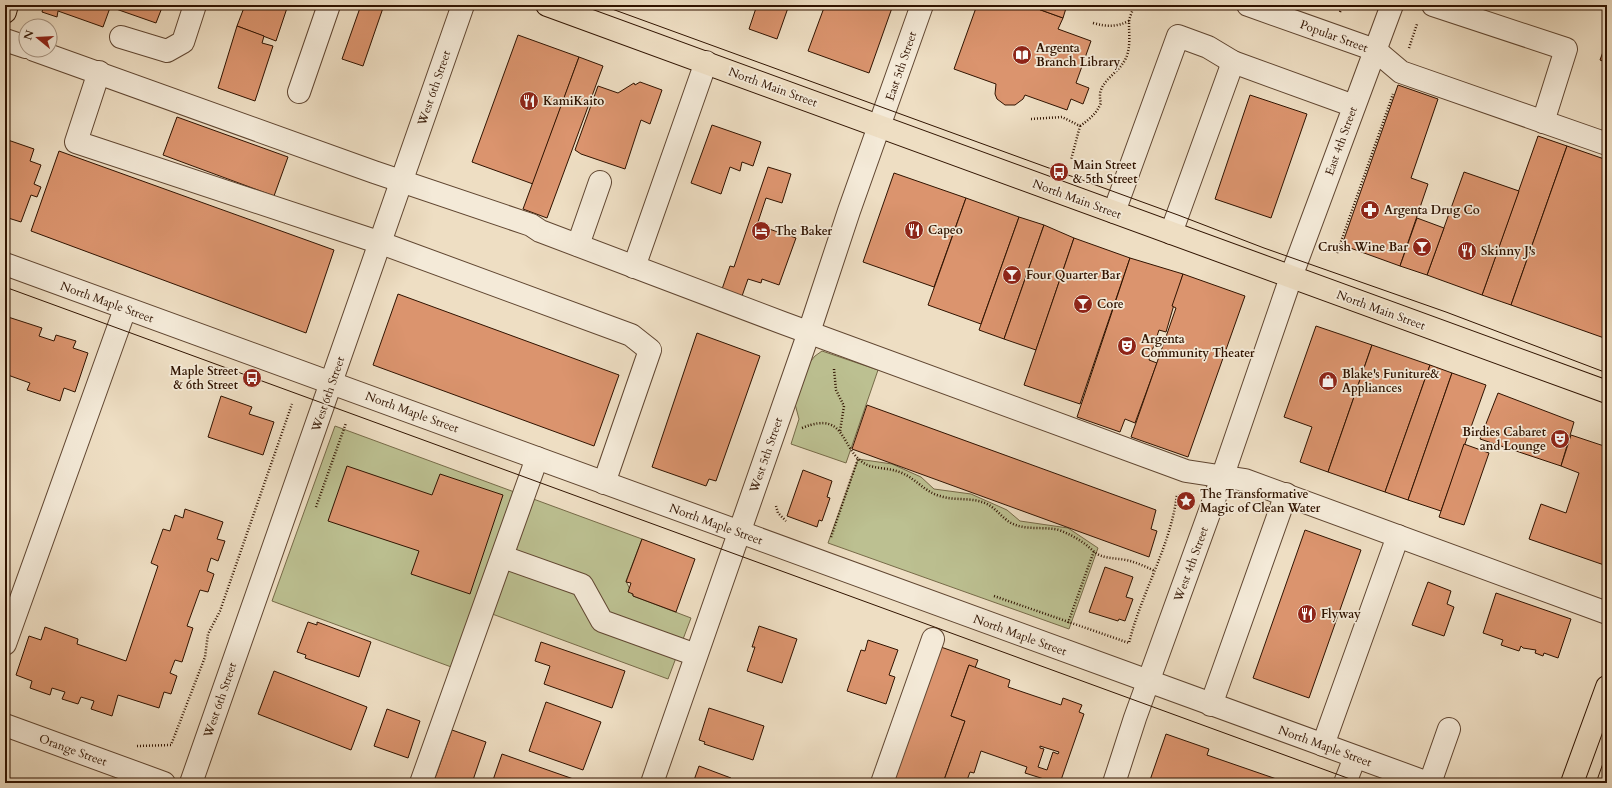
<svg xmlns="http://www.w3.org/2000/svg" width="1612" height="788" viewBox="0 0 1612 788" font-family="Cardo,serif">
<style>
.green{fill:#bcc091;stroke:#766a48}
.building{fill:#db946e;stroke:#301300;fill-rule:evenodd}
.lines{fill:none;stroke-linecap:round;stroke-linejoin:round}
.minor-casing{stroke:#604631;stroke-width:24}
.major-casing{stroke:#301300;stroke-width:24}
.path{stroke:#301300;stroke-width:2.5;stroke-dasharray:1 2;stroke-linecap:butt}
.minor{stroke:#f4ead8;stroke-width:22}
.major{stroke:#eedec3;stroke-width:22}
.tram{stroke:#301300;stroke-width:1}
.labels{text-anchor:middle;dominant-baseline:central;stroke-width:3.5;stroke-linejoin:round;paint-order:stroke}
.street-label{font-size:12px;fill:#301300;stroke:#f4ead8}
.poi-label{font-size:12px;font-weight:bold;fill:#301300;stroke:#f4ead8;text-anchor:start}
</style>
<rect width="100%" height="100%" fill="#eedec3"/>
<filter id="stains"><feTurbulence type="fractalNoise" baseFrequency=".005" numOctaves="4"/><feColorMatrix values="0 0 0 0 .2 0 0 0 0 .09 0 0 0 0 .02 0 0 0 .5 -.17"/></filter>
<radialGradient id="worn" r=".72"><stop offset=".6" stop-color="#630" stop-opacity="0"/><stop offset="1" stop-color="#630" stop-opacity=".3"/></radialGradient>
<g class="green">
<path d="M822 351 878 370 846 463 791 444 799 419 795 404 810 362 815 356Z"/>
<path d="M335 426 642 539 626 581 633 596 691 618 668 679 476 608 454 668 272 601Z"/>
<path d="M858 459 892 464 921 477 934 489 971 494 1007 510 1020 521 1068 528 1098 548 1069 629 828 543Z"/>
</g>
<g class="building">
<path d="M44 5H111L103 27 58 11 57 17 42 12Z"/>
<path d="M118 5H163L156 23 116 9Z"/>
<path d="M245 5H288L276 41 237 26Z"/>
<path d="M361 5H384L363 66 342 59Z"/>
<path d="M757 5H789L777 39 749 29Z"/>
<path d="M825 5H893L869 73 808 51Z"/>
<path d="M977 5H1027L1063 18 1058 29 1091 41 1076 83 1089 88 1083 104 1071 99 1067 110 1025 95 1023 99 1015 105H1005L997 99 995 94 996 84 954 69Z"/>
<path d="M1027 5H1067L1063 18Z"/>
<path d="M237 26 264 36 262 43 273 46 255 101 218 88Z"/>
<path d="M518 35 579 57 533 184 472 162Z"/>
<path d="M1607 41V63L1600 60Z"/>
<path d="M579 57 603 66 547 218 523 209Z"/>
<path d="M640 82 662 90 650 124 641 120 625 169 581 154 575 150 598 86 618 93 634 83 635 85Z"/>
<path d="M1398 85 1438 99 1411 178 1428 184 1400 266 1342 245Z"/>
<path d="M1250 95 1307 114 1271 218 1215 199Z"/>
<path d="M177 117 288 157 274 196 163 155Z"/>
<path d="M712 125 761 142 753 166 742 162 740 171 730 167 721 194 691 183Z"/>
<path d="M1538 136 1567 146 1511 305 1482 295Z"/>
<path d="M5 139 34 149 30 161 41 165 34 184 41 187 37 197 31 195 21 222 5 217Z"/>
<path d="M1567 146 1607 160V339L1511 305Z"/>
<path d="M59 151 334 250 306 333 31 231Z"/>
<path d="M768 167 791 174 782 203 766 198 757 225 796 238 779 285 762 279 761 283 748 279 741 299 721 292 730 266 734 267Z"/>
<path d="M1464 172 1519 191 1482 295 1427 275Z"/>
<path d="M894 173 966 198 934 287 863 262Z"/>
<path d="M966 198 1019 217 981 324 928 305Z"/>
<path d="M1019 217 1044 225 1004 339 979 330Z"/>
<path d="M1417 218 1444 228 1427 275 1400 266Z"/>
<path d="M1044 225 1074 238 1036 350 1004 339Z"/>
<path d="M1074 238 1130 258 1080 404 1024 385Z"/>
<path d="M1130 258 1183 274 1166 332 1159 330 1149 360 1157 363 1135 423 1125 419 1120 432 1077 417Z"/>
<path d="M1183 274 1245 296 1188 457 1131 437 1176 308 1172 306Z"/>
<path d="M398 294 619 375 594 446 373 365Z"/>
<path d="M5 316 42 328 39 336 54 341 56 335 76 341 73 348 88 353 75 392 64 388 60 401 27 390 30 383 5 374Z"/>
<path d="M1316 326 1372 345 1328 472 1300 462 1312 427 1284 417Z"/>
<path d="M697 333 760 356 716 481 709 479 706 486 652 467Z"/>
<path d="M1372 345 1430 365 1385 492 1328 472Z"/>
<path d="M1430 365 1452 373 1408 500 1385 492Z"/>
<path d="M1452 373 1486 385 1441 511 1408 500Z"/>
<path d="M1498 393 1574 422 1561 466 1480 439Z"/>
<path d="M221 396 252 407 249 414 274 422 263 455 208 437Z"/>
<path d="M867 405 1156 510 1151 529 1157 531 1149 557 852 449Z"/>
<path d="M1571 435 1607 447V566L1529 539 1541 504 1566 513 1579 473 1561 466Z"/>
<path d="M1464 444 1489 453 1464 525 1439 517Z"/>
<path d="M347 466 432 495 440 474 503 495 470 594 411 574 419 551 328 521Z"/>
<path d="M803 470 832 481 827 497 830 498 822 521 819 520 817 527 787 516Z"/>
<path d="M185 509 223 522 217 539 225 541 218 561 211 558 207 571 214 574 208 592 200 590 187 626 193 628 182 662 175 660 170 673 177 676 171 694 164 692 159 708 118 695 112 716 91 709 94 701 81 697 78 704 62 699 65 692 52 688 50 695 30 688 32 681 16 675 29 636 41 640 45 627 78 639 77 644 126 661 158 566 151 563 163 529 170 531 175 515 183 518Z"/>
<path d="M1305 530 1361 550 1309 698 1253 678Z"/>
<path d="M642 539 695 559 676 612 633 596V594L628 592 631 583 626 582Z"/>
<path d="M1105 567 1133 577 1126 597 1133 599 1125 621 1119 619 1118 621 1089 612Z"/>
<path d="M1428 582 1451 591 1447 604 1454 607 1444 636 1412 625Z"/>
<path d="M1496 593 1571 619 1558 658 1544 653 1543 656 1535 653 1536 650 1523 648 1521 646 1519 651 1501 645 1503 640 1483 633Z"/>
<path d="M308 622 317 625V622L371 642 359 677 305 658 306 655 297 652Z"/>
<path d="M759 626 797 639 782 683 747 671 755 647H752Z"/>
<path d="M868 640 898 650 889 675 895 677 886 704 847 691 861 650 865 651Z"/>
<path d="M541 642 625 671 612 708 544 684 550 666 535 661Z"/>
<path d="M938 646 978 660 975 668 969 665 951 716 965 721 943 783H890Z"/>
<path d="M969 665 1010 680 1008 687 1061 705 1063 698 1082 705 1079 712 1084 714 1060 783H1042L1044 779 1025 773 1027 767 981 751 974 773 970 772 966 783H943L965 721 951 716ZM1040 746 1059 752 1058 754 1053 752 1047 770 1038 767 1044 749 1040 748Z"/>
<path d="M274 671 367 707 351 750 258 714Z"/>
<path d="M546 702 601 722 583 770 529 751Z"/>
<path d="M709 708 764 726 753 760 704 744 705 742 699 740Z"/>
<path d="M387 709 420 721 408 758 374 746Z"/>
<path d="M452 730 486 742 472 783H449L435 778Z"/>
<path d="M1166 734 1209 749 1207 755 1288 783H1149Z"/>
<path d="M502 754 582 782V783H492Z"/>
<path d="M699 766 731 778 730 783H693Z"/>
</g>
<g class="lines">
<g class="minor-casing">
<g id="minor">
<path d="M1248 5 1375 50 1401 72 1607 144"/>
<path d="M1433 5 1566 49 1543 122"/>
<path d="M121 37 167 51 183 42 195 5"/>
<path d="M5 40 26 47"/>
<path d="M34 50 374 172 531 225 540 231 783 323 1186 471 1245 480 1607 613"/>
<path d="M99 72 76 142 381 243 631 335 650 350 604 483"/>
<path d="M299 92 329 5"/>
<path d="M1114 212 1178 36 1208 47 1233 62 1354 106"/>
<path d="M1171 233 1233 62"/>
<path d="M578 245 600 182"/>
<path d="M5 264 1428 783"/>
<path d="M634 267 706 62"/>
<path d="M503 557 582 585 602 621 696 655"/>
<path d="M5 644 125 309"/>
<path d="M1211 705 1286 494"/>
<path d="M5 725 164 783"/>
<path d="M1323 745 1398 536"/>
<path d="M191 783 463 5"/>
<path d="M421 783 537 458"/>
<path d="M652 783 809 332 849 211 922 5"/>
<path d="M882 783 933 639"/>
<path d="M1114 783 1135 718 1223 475 1291 277 1392 5"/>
<path d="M1345 783 1355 757"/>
<path d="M1430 783 1449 729"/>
</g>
</g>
<g class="major-casing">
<g id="major">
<path d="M547 5 1607 392"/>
<path d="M5 12 7 5"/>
<path d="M1572 783 1607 687"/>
</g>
</g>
<g class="path">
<path d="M1340 12 1343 5"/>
<path d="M1093 23C1107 27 1116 27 1129 21"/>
<path d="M1409 48 1417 24"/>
<path d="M1031 119 1062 117 1080 126 1071 160"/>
<path d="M1080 126C1090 119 1096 114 1101 103 1095 83 1116 76 1125 60 1131 49 1129 35 1129 23 1129 17 1133 11 1134 5"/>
<path d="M1337 253 1393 94"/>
<path d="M834 369 836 390 844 406 840 431"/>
<path d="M802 428C850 408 839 455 870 466 880 469 891 468 902 473 916 479 925 492 940 496 955 501 970 497 985 503 995 507 1002 518 1011 523 1027 531 1043 526 1059 530 1069 534 1077 538 1085 544 1089 547 1093 551 1097 554 1107 559 1116 558 1126 560 1136 562 1146 567 1155 571"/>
<path d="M776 506 778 513 786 521"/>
<path d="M316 507 346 423"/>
<path d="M831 537 858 459"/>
<path d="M994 596 1129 643C1141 593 1171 546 1177 494"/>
<path d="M1068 623 1094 551"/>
<path d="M137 746 171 745 205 657 208 634 220 611 292 404"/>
</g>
<use href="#minor" class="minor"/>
<use href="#major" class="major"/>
<g class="tram">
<path d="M601 5 1178 215 1264 248 1446 312 1607 373"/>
<path d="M5 287 1361 783"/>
<path d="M1596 783 1607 752"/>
</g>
</g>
<defs>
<g id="library-disc" transform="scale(1)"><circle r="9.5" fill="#8f2418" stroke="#f4ead8"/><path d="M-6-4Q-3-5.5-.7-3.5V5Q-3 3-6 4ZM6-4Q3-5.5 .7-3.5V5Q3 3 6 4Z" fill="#fff"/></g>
<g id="restaurant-disc" transform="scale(1)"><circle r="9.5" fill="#8f2418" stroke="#f4ead8"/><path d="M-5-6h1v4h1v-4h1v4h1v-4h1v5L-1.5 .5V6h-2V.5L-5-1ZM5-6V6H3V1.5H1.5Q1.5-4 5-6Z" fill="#fff"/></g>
<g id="bus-disc" transform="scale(1)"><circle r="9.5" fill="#8f2418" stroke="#f4ead8"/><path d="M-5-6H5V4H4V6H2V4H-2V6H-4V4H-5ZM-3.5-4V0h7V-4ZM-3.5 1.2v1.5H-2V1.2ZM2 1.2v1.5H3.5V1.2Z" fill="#fff"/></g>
<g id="pharmacy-disc" transform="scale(1)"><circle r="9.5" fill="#8f2418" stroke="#f4ead8"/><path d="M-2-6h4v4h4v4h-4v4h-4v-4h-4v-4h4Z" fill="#fff"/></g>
<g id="hotel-disc" transform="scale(1)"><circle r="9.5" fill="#8f2418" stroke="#f4ead8"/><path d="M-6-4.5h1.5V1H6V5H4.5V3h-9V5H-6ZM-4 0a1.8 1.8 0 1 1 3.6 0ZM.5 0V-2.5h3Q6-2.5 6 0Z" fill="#fff"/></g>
<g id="bar-disc" transform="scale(1)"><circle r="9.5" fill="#8f2418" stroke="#f4ead8"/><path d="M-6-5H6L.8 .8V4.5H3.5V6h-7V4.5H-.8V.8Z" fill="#fff"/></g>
<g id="theatre-disc" transform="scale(1)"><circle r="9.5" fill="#8f2418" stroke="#f4ead8"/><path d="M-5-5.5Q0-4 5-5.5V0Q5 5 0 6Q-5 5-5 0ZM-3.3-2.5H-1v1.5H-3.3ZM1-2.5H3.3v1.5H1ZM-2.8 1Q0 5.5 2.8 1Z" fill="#fff"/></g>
<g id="shop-disc" transform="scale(1)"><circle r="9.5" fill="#8f2418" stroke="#f4ead8"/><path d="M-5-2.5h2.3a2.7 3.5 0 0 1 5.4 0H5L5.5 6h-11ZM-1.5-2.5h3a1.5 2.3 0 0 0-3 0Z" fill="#fff"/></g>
<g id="sight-disc" transform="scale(1)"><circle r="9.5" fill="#8f2418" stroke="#f4ead8"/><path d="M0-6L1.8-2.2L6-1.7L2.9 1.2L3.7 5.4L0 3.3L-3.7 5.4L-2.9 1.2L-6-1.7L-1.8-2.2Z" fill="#fff"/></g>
</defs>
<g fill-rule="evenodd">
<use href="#library-disc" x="1022" y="55"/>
<use href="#restaurant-disc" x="529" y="101"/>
<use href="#bus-disc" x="1059" y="172"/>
<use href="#pharmacy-disc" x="1370" y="210"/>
<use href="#restaurant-disc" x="914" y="230"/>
<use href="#hotel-disc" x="761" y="231"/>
<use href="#bar-disc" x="1422" y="247"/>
<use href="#restaurant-disc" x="1467" y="251"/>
<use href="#bar-disc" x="1012" y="275"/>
<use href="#bar-disc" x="1083" y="304"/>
<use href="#theatre-disc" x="1127" y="346"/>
<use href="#bus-disc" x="252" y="378"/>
<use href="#shop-disc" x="1328" y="381"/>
<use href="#theatre-disc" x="1560" y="439"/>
<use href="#sight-disc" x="1186" y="501"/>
<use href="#restaurant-disc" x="1307" y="614"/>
</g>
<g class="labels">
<g class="street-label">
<text transform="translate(1334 36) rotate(20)">Popular Street</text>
<text transform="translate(901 66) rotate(-71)">East 5th Street</text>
<text transform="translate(773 87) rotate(20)">North Main Street</text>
<text transform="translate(434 88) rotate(-71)">West 6th Street</text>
<text transform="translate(1341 141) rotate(-70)">East 4th Street</text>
<text transform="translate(1077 199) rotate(20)">North Main Street</text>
<text transform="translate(107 302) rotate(20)">North Maple Street</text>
<text transform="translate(1381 310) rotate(20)">North Main Street</text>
<text transform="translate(328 394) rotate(-71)">West 6th Street</text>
<text transform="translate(412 412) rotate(20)">North Maple Street</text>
<text transform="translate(766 455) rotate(-71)">West 5th Street</text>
<text transform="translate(716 524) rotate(20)">North Maple Street</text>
<text transform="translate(1191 564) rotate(-70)">West 4th Street</text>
<text transform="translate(1020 635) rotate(20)">North Maple Street</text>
<text transform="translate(220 700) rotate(-71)">West 6th Street</text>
<text transform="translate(1325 746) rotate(20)">North Maple Street</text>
<text transform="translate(73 750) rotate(20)">Orange Street</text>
</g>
<g class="poi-label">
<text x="1036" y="48">Argenta<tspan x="1036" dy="14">Branch Library</tspan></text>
<text x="543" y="101">KamiKaito</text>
<text x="1073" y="165">Main Street<tspan x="1073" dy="14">&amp; 5th Street</tspan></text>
<text x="1384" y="210">Argenta Drug Co</text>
<text x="928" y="230">Capeo</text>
<text x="775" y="231">The Baker</text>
<text x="1408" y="247" text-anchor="end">Crush Wine Bar</text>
<text x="1481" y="251">Skinny J's</text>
<text x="1026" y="275">Four Quarter Bar</text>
<text x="1097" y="304">Core</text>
<text x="1141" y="339">Argenta<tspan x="1141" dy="14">Community Theater</tspan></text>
<text x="238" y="371" text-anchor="end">Maple Street<tspan x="238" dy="14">&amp; 6th Street</tspan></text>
<text x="1342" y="374">Blake's Funiture&amp;<tspan x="1342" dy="14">Appliances</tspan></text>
<text x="1546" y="432" text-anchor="end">Birdies Cabaret<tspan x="1546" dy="14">and Lounge</tspan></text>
<text x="1200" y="494">The Transformative<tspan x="1200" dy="14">Magic of Clean Water</tspan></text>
<text x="1321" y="614">Flyway</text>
</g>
</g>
<rect width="1612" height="788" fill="none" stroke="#eedec3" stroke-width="20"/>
<rect x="6" y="6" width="1600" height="776" fill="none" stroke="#301300" stroke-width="2"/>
<rect x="10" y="10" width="1592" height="768" fill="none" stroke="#301300"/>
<g transform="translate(38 38) rotate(288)"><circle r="19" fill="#f4ead8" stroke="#a69482"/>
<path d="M0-3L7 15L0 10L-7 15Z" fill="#8f2418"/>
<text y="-6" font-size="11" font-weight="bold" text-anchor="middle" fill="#301300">N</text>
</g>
<rect width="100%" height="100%" filter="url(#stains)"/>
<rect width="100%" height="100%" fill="url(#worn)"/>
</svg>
